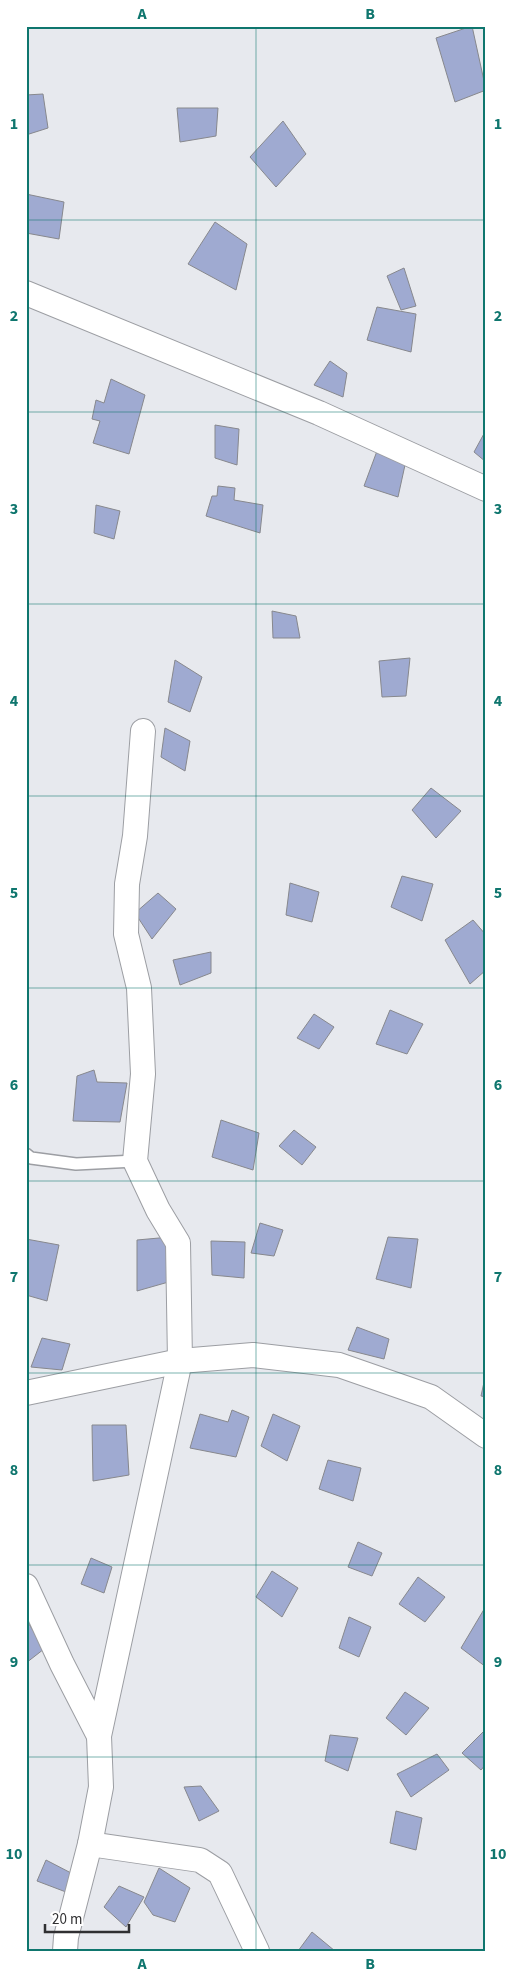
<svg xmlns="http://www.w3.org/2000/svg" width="512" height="1977" viewBox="0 0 512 1977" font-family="'Source Sans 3',sans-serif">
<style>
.building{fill:#9faad1;stroke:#87888d}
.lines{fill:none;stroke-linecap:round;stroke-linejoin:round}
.lane-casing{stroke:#9c9ea3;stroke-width:14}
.street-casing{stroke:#9c9ea3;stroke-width:26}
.lane{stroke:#fff;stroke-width:11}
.street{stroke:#fff;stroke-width:24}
.grid{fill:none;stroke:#0f766e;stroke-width:1;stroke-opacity:0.55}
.neatline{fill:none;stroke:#0f766e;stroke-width:2}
.grid-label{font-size:16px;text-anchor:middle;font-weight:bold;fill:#0f766e}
</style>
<rect width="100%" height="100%" fill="#e7e9ee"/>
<g class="building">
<path d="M472 26 486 90 455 102 436 38Z"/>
<path d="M43 94 48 128 26 135V95Z"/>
<path d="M177 108H218L216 136 180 142Z"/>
<path d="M283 121 306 154 276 187 250 157Z"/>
<path d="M26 194 64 202 59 239 26 233Z"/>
<path d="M215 222 247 244 236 290 188 264Z"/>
<path d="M404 268 416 306 401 310 387 276Z"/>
<path d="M377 307 416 314 411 352 367 340Z"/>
<path d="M330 361 347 373 343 397 314 385Z"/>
<path d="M111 379 145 395 129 454 93 443 100 421 92 419 96 400 104 403Z"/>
<path d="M215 425 239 429 237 465 215 458Z"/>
<path d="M486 430V462L474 452Z"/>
<path d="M377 451 405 465 398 497 364 486Z"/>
<path d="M218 486 235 488 234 500 263 505 260 533 206 516 212 496H217Z"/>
<path d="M96 505 120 511 114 539 94 533Z"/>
<path d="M272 611 296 616 300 638H273Z"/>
<path d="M410 658 406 696 382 697 379 661Z"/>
<path d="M175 660 202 677 190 712 168 702Z"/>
<path d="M165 728 190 741 185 771 161 757Z"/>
<path d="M431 788 461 811 436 838 412 810Z"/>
<path d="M402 876 433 884 422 921 391 907Z"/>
<path d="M290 883 319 892 312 922 286 915Z"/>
<path d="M158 893 176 909 152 939 135 913Z"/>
<path d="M473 920 486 935V970L470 984 445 940Z"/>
<path d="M211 952V973L180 985 173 960Z"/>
<path d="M390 1010 423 1024 407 1054 376 1044Z"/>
<path d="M314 1014 334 1027 319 1049 297 1038Z"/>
<path d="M94 1070 97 1082 127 1083 120 1122 73 1121 77 1076Z"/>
<path d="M221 1120 259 1133 253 1170 212 1157Z"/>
<path d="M294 1130 316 1147 302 1165 279 1146Z"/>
<path d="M260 1223 283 1230 274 1256 251 1253Z"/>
<path d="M170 1237 172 1281 137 1291V1240Z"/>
<path d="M388 1237 418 1239 411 1288 376 1279Z"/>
<path d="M26 1239 59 1245 47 1301 26 1295Z"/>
<path d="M211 1241 245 1242 244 1278 212 1275Z"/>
<path d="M357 1327 389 1339 384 1359 348 1350Z"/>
<path d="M42 1338 70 1344 62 1370 31 1367Z"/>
<path d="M486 1373V1397L481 1396Z"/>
<path d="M232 1410 249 1417 236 1457 190 1448 200 1414 228 1422Z"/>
<path d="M273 1414 300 1426 287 1461 261 1446Z"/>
<path d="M92 1425H126L129 1475 93 1481Z"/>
<path d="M328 1460 361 1468 353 1501 319 1489Z"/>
<path d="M358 1542 382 1553 372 1576 348 1567Z"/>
<path d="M91 1558 112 1567 104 1593 81 1584Z"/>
<path d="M272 1571 298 1588 282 1617 256 1597Z"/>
<path d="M418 1577 445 1597 425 1622 399 1604Z"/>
<path d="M486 1606V1667L461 1648Z"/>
<path d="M349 1617 371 1627 359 1657 339 1648Z"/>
<path d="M26 1619 44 1649 26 1663Z"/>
<path d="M405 1692 429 1708 406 1735 386 1718Z"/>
<path d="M486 1729V1764L481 1770 462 1753Z"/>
<path d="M330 1735 358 1738 348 1771 325 1761Z"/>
<path d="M437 1754 449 1770 411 1797 397 1774Z"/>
<path d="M201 1786 219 1811 199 1821 184 1787Z"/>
<path d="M396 1811 422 1818 416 1850 390 1843Z"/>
<path d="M46 1860 73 1874 66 1892 37 1881Z"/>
<path d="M159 1868 190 1888 175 1922 153 1915 144 1902Z"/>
<path d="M119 1886 144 1897 126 1927 104 1907Z"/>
<path d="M312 1932 335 1951H298Z"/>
</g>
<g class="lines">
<g class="lane-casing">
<path id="lane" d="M26 1154 31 1158 76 1164 135 1161"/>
</g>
<g class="street-casing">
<g id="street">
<path d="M26 293 319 413 486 489"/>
<path d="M26 1393 180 1361 253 1355 339 1365 431 1397 486 1436"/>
<path d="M26 1586 62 1664 99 1736"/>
<path d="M90 1844 200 1860 220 1873 257 1951"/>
<path d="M65 1951 66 1937 90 1844 101 1787 99 1736 180 1361 178 1243 158 1210 135 1161 143 1074 139 988 126 934 127 884 135 836 143 731"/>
</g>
</g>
<use href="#lane" class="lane"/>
<use href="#street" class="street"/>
</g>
<path class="grid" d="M256 26V1951M26 220H486M26 412H486M26 604H486M26 796H486M26 988H486M26 1181H486M26 1373H486M26 1565H486M26 1757H486"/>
<rect width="512" height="1977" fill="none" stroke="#ffffff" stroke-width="55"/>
<path d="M45 1924v8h84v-8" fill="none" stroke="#303032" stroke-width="2.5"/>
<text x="52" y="1924" font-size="15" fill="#303032" stroke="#ffffff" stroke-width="4" paint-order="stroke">20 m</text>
<rect x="28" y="28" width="456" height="1922" class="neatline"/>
<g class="grid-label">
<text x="142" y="19">A</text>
<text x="370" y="19">B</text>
<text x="14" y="129">1</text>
<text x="498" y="129">1</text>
<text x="14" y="321">2</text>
<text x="498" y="321">2</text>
<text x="14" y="514">3</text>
<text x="498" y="514">3</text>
<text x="14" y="706">4</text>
<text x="498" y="706">4</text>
<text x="14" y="898">5</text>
<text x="498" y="898">5</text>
<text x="14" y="1090">6</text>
<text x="498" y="1090">6</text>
<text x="14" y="1282">7</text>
<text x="498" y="1282">7</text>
<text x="14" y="1475">8</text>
<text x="498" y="1475">8</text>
<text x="14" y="1667">9</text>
<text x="498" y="1667">9</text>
<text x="14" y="1859">10</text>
<text x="498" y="1859">10</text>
<text x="142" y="1969">A</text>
<text x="370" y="1969">B</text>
</g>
</svg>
